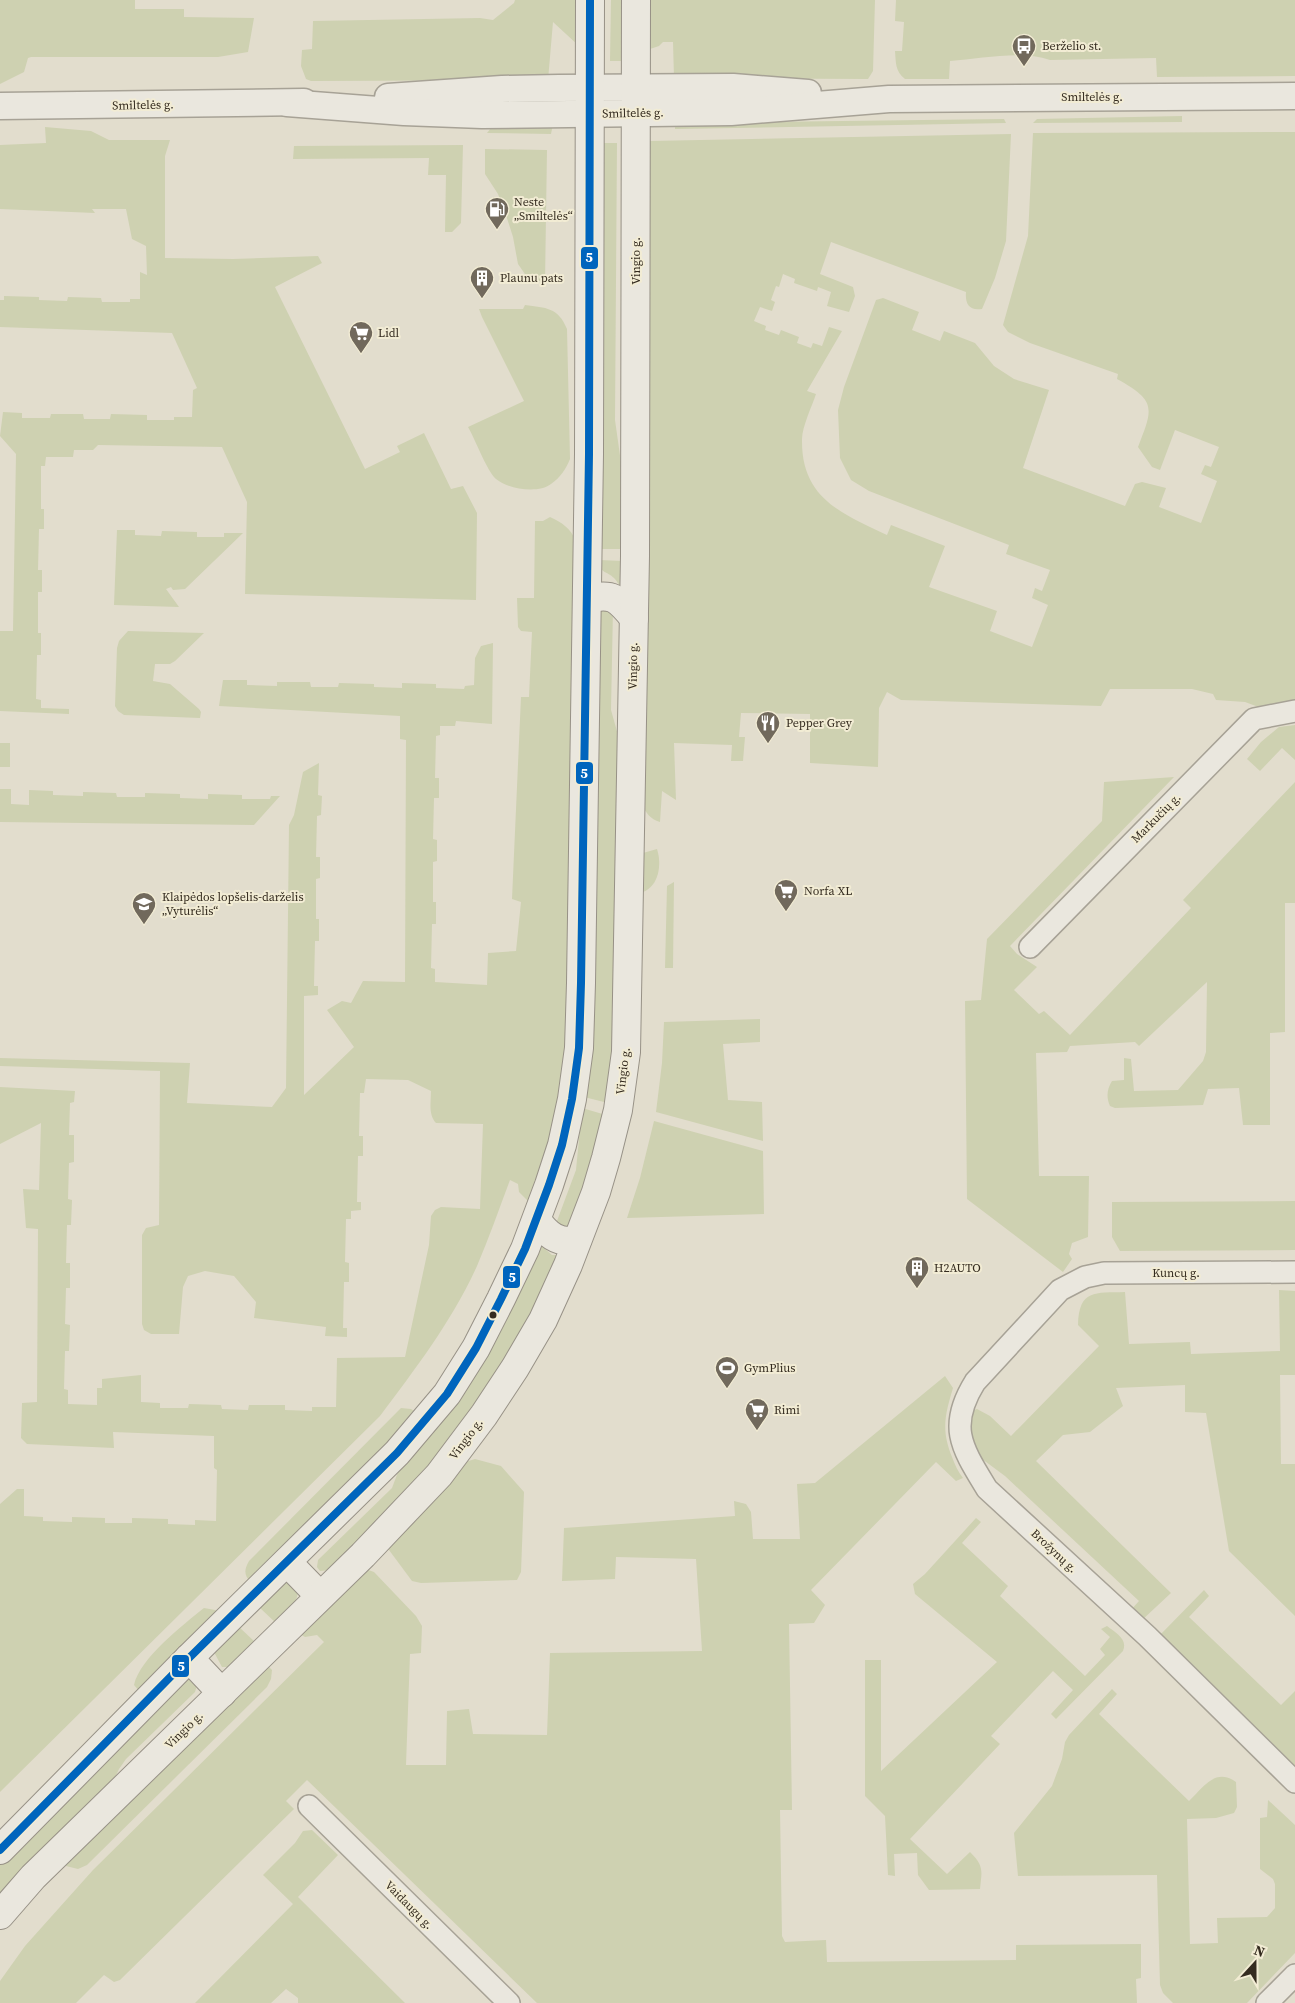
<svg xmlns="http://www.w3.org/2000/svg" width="1295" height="2003" viewBox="0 0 1295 2003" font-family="'Source Serif 4',serif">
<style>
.green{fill:#ced1b1}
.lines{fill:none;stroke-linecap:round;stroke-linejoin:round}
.minor-casing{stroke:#a7a296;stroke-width:24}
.tertiary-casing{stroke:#a7a296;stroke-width:29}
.secondary-casing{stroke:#979186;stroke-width:30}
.minor{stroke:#eae7de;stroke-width:21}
.tertiary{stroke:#eae7de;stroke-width:26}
.secondary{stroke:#eae7de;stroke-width:28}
.bus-1-casing{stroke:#f2ecd4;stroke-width:11}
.bus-1{stroke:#0065bd;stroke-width:8}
.bus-dot{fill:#342b1f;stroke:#f2ecd4;stroke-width:2}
.labels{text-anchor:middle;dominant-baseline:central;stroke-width:4;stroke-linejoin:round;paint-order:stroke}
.poi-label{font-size:12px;fill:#342b1f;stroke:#f2ecd4;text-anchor:start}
.street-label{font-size:12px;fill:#342b1f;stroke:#f2ecd4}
.line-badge{stroke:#f2ecd4;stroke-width:2}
.badge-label{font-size:14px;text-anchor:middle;font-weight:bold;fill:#fff}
</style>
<rect width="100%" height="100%" fill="#e2ddcd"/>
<g class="green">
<path d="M0 0H135V9H184V17L254 18 248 52 218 57H31L28 58 24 72 0 84Z"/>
<path d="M515 0H580L579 46 553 22 548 80 311 81 306 79 301 66 302 50 312 49 313 21 480 18 493 20 514 3Z"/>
<path d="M611 0H626L625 61H610Z"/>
<path d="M647 0H875L873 71 868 79 674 78 673 42H663L659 46 647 50Z"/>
<path d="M896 0H1295V76L1157 77 1156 58 1050 60C1021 50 981 59 950 61L949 79H905C895 71 896 63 895 51H902L904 22 895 21Z"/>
<path d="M1182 116V122L1033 123 1037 119Z"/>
<path d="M1004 119 1006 123 675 129V123Z"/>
<path d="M553 124 551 134 487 133 491 128 496 126Z"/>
<path d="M45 127 91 131 109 140H170L165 156V258L233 259 318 256 322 263 275 287 365 469 400 452 397 446 424 433 451 489 463 486 477 513 476 600 245 594 247 502 222 447 98 445 93 450H74L73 457H46L45 466H41V509H44V529H39L38 570H42V592H38V633H41V655H37L36 699 41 700V708L69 709V714L0 711V631H13L16 454 0 436 3 412 22 413V418H50L51 414H83L84 419H110L111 414 147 415V420H174V417H192L193 390 197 388 172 333 0 327V300H4V296L39 297V300L67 301 68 297 101 298 102 302H130V299H140V272L147 275 146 246 132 239 126 209H92L95 213 0 209V145L46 143Z"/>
<path d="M1295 132V702H1282L1264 709 1245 702 1216 700 1213 694 1192 689H1110L1101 706 901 700 887 692 879 708 878 767 810 763V714L741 713 739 737H745L743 761H731L732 745 674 743 676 800 662 791 660 822C650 819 646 813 641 803L648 153 650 141 1011 134 1006 241 995 278 982 309C969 311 965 304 966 292L831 242 820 274 853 287 855 296 849 312 827 306 831 292 818 287 817 291 794 283 795 279 783 274 779 287 776 286 771 300 775 302 772 311 760 307 754 321 766 326 765 330 779 335 781 330 799 337 797 343 811 348 813 343 822 346 829 327 842 331 807 391 816 394C812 406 802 427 802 439 801 498 841 513 887 535L891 525 945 546 929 587 997 611 990 631 1032 647 1048 605 1032 598 1035 588 1042 591 1050 570 1006 554 1009 545 869 491 851 480 840 458 838 410 844 387 876 300 883 298 919 312 912 330 940 341 944 331 975 343 994 366 1014 379 1049 390 1023 468 1125 506 1135 484 1142 482 1166 488 1159 507 1201 523 1217 481 1201 474 1205 465 1211 467 1219 447 1175 430 1160 470 1152 467 1138 447C1153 408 1157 401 1117 379L1118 374 1030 343 1008 332 1003 325 1028 236 1033 133Z"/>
<path d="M602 143H617L615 420 624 484 623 549H599Z"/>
<path d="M463 145 461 223 452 232H445L446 175H428L429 158 293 159 294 146Z"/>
<path d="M485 149 547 150 545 283 527 277 518 264 513 237 506 215 498 194 485 174Z"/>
<path d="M525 305C546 308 558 307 567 329L570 459C566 469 560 478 551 484 538 494 508 489 496 479 487 471 475 439 468 427L524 401 482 317 479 309H523Z"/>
<path d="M550 517C563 523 570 528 576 541L567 1068 556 1118 529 1202 519 1192 518 1184 510 1180C499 1209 489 1238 477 1266 452 1321 416 1368 380 1416L0 1792V1504L17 1489H24V1516L43 1517V1521L72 1522V1517L105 1518V1523H132V1518L168 1519V1524L195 1525V1520L216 1521 217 1470 214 1468V1436L113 1432 114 1448 27 1444 21 1438 22 1403 37 1402 38 1229 26 1228 23 1189 39 1190 41 1123 0 1144V1087L75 1091 74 1102 70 1103 69 1135H74V1162L69 1163 68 1199 72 1200 71 1225H67L66 1263H70V1288H66L65 1324 70 1325 69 1351H65L64 1389 68 1390V1404L97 1405V1388H102V1379L141 1375V1402L160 1403V1408H188L189 1404 221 1405 222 1409 248 1410 249 1405H285V1410L312 1411V1407H336L337 1358 405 1357 429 1245 431 1216 435 1210 441 1207 480 1209 483 1124 436 1123C428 1114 431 1102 431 1091L408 1080 366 1079 364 1093H360L359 1136H363V1156H358L357 1202H361V1210L351 1211V1219H346L345 1262 349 1263V1282H344L343 1328H347V1337L325 1336 326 1327 254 1318 256 1302 234 1276 205 1271 188 1276 183 1287 179 1334H151L144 1330 142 1324V1235L146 1228 159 1225 160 1071 0 1066V1058L190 1063 187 1103 272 1107 286 1088 289 825 294 815 303 772 319 763 318 795 322 796 321 815 317 816 316 857H320V878L316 879V919H319V941H315L314 986H318V995L304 996V1095L354 1047 327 1010 342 1001 351 1003 363 981 405 982 406 740 400 739V716L219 706 223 680H247V685L277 686V682H310L311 687H338L339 683 374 684V687L402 688V683L436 684V688L464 689 465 686 474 685 475 658 481 646 493 643 492 724 456 721 455 726H440V735L436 736 435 778H439V798H434L433 839 437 840V861L433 862V902H436V924H432L431 968 435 969V982L487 985 488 953 516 951 521 902 512 899 521 697H529L532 632 521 631 518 627 517 598H534L535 521H543Z"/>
<path d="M117 530H135V535L161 536 162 531 197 532V537H224V533H243L185 589 173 590 171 587 166 589 179 607 114 605Z"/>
<path d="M599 560 623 561V588C618 585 618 582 614 578 606 570 601 575 599 560Z"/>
<path d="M613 608 611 710 618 735 617 1035 608 1103 584 1097 598 610Z"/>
<path d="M128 631 204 633 175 661 170 664H155L153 681 170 684 199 709 201 712 200 718 124 715 118 711 115 706 117 648 119 641Z"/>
<path d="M1295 725V760L1282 748 1260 771 1247 759 1261 742 1279 727Z"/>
<rect x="0" y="743" width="10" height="24"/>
<path d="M1174 777 1010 946 1017 954 1037 967 1014 990 1039 1014 1044 1011 1070 1035 1191 908 1183 900 1295 782V903H1285V1032L1270 1033V1125H1243L1239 1088 1208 1089 1203 1105 1115 1108 1110 1106C1106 1097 1107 1089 1112 1081L1124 1080V1058L1131 1059 1134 1091 1178 1090 1203 1061 1206 1052 1207 982 1139 1046 1135 1042 1070 1046 1067 1052 1036 1053 1039 1176H1089L1088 1237 1072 1243 1069 1254 1072 1259 1063 1272 967 1199 965 1001 981 1000 987 939 1102 821 1104 782Z"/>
<path d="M0 789H11V804L29 805V790L53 791V795L83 796V792L116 793 117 797H145V793L180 794V798L208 799V794L242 795V799H270L271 796H280L254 825 0 822Z"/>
<path d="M657 849C662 864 659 886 643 892L642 860 643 853Z"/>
<path d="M674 882 673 968H665L667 886Z"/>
<path d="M760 1019V1042L723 1044 728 1100 762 1102 763 1141 656 1112 662 1063 664 1022Z"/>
<path d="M582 1108 606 1115 570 1231 554 1229 576 1170Z"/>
<path d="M654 1121 763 1151 764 1214 627 1218 640 1178Z"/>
<path d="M1295 1201V1250L1120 1251 1112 1237V1202Z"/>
<path d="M538 1243 552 1255H563L525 1336 452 1444 331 1570 320 1571 317 1567 318 1560 392 1488 401 1464Z"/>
<path d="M1279 1290 1295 1291V1375H1280L1281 1464H1295V1616L1229 1551 1206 1413 1185 1412V1385L1116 1388 1123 1406 1090 1432 1063 1435 1036 1461 1171 1593 1141 1621 1130 1611 1139 1601 1005 1476 978 1456 969 1438 966 1413 977 1409 990 1416 1011 1436 1099 1346 1078 1325C1079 1289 1095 1293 1125 1292L1129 1344 1190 1342 1191 1354 1280 1351Z"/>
<path d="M945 1376 953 1388C945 1415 941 1430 952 1457 955 1465 958 1472 963 1478L956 1481 936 1462 811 1590 825 1605 814 1623 789 1624 792 1810H780L782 1936 785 1942 826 1940 827 1962 1016 1960V1945L1141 1944V1978L1136 1979 1137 2003H537L307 1780 286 1801 294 1809 120 1980 114 1982 104 1975 76 2003H0V1981L25 1946 93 1870 324 1642 317 1635 305 1637 298 1633 363 1568 374 1572 416 1616 422 1626 421 1653 410 1654 406 1765H446L447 1711 469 1709 473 1734 547 1735 550 1653 702 1651 696 1559 616 1557 615 1579 562 1581 564 1528 735 1516 734 1501 746 1504 751 1512 753 1539H800L797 1484 815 1483Z"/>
<path d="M401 1408 411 1409 417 1413 250 1582C244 1574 244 1570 249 1561Z"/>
<path d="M475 1459 501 1466 524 1492 521 1572 517 1580 421 1583 412 1581 389 1550 387 1544 462 1463Z"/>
<path d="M976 1518 981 1522 962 1543 1008 1586 1000 1596 1085 1676 1105 1655 1100 1649 1110 1637 1101 1629 1107 1626C1116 1633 1128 1639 1123 1651L1056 1719 1051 1714 1073 1690 1053 1671 991 1736 1000 1744 910 1839 947 1874 970 1852C984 1866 982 1870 980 1889L929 1890 918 1875 917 1853 894 1854 895 1876 888 1875 885 1816 865 1796V1660H881V1771L997 1662 915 1594 913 1584 925 1574Z"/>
<path d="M289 1582 298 1592C295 1609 289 1613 277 1624L259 1607 279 1583Z"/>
<path d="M1204 1590 1209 1596 1189 1617 1281 1705 1295 1691V1766L1161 1634Z"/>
<path d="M204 1608 215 1610 219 1613 140 1692 134 1685C140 1658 183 1625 204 1608Z"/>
<path d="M238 1626 256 1643 230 1667H222L214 1652Z"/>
<path d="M267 1665 272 1670 271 1679 267 1687 87 1865 78 1869 62 1865Z"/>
<path d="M189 1677 197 1685 195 1692 126 1759 119 1769 112 1784 0 1899V1861Z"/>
<path d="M1112 1689 1117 1694 1099 1714 1189 1801C1203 1788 1215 1767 1236 1782L1237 1807 1234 1813 1216 1818 1187 1819 1190 1944 1218 1943 1217 1918 1267 1917 1275 1908V1884L1273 1879 1260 1869V1818L1267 1817 1268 1800 1295 1825V1953L1247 2003H1173L1163 1993 1160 1985 1157 1875 1018 1876 1014 1833 1052 1786 1062 1759 1065 1742 1069 1735Z"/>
<path d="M312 1830 338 1855 298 1897 405 2003H298V1998L286 1989 271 2003H195L293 1904 263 1875 295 1843 303 1831Z"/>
</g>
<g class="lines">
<g class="minor-casing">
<g id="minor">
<path d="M1030 947 1254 719 1295 711"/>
<path d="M1295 1272 1104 1273 1085 1277 1060 1290 975 1382C947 1427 962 1448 987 1489L1147 1636 1295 1782"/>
<path d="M309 1806 509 2003"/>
<path d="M1267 2003 1295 1975"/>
</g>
</g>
<g class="tertiary-casing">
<g id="tertiary">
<path d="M388 97 502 89 559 88 733 87 808 93"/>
<path d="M287 103 404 112 482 115 731 112 889 99 1295 96"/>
<path d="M0 106 304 102"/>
</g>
</g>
<g class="secondary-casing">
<g id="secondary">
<path d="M587 599C613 592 618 599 634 618"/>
<path d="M537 1220C547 1235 559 1244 577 1240"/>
<path d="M287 1562 320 1596"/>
<path d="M189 1658 222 1693"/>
<path d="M0 1850 189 1658 397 1453 447 1394 476 1348 501 1299 525 1249 549 1185 562 1145 572 1099 579 1048 581 983 589 454 590 0"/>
<path d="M0 1915 33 1877 363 1555 439 1475 484 1415 515 1368 543 1320 568 1265 596 1192 606 1158 618 1110 626 1052 635 556 636 0"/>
</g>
</g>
<use href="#minor" class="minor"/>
<use href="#tertiary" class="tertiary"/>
<use href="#secondary" class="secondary"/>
<g class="bus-1-casing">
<path id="bus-1" d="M0 1850 189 1658 397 1453 447 1394 476 1348 501 1299 525 1249 549 1185 562 1145 572 1099 579 1048 581 983 589 454 590 0"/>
</g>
<use href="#bus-1" class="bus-1"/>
</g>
<defs>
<g id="bus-pin" transform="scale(1.25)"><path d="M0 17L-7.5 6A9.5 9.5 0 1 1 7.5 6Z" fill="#71695c" stroke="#f2ecd4"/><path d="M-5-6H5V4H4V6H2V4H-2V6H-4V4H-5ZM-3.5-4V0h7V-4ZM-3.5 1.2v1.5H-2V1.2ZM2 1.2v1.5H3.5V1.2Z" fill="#fff"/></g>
<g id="fuel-pin" transform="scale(1.25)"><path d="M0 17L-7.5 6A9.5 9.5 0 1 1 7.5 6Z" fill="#71695c" stroke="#f2ecd4"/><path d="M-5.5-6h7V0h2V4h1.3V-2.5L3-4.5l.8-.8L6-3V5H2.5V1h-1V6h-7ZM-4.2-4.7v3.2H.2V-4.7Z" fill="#fff"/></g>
<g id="building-pin" transform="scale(1.25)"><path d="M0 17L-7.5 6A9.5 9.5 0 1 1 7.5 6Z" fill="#71695c" stroke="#f2ecd4"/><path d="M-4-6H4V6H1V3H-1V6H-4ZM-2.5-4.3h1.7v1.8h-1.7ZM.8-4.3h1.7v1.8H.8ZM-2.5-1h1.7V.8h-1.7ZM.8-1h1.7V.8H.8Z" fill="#fff"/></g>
<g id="supermarket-pin" transform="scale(1.25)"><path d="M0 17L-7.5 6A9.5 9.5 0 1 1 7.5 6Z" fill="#71695c" stroke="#f2ecd4"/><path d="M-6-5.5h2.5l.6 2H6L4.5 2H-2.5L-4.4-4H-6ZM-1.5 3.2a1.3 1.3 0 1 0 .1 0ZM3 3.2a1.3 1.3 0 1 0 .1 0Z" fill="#fff"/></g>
<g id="restaurant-pin" transform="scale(1.25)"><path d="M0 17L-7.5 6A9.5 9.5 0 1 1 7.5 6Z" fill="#71695c" stroke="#f2ecd4"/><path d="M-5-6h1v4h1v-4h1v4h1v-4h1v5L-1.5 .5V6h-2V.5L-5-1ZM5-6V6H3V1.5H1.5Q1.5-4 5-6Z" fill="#fff"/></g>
<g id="school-pin" transform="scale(1.25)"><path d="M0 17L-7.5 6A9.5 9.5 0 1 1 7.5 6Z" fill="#71695c" stroke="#f2ecd4"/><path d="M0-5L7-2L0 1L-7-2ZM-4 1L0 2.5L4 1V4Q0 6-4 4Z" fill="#fff"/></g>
<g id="stadium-pin" transform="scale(1.25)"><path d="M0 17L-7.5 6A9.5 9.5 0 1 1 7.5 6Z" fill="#71695c" stroke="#f2ecd4"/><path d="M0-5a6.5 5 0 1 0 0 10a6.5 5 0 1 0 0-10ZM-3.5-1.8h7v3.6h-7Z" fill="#fff"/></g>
</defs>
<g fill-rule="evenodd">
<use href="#bus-pin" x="1024" y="46"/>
<use href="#fuel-pin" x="497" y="209"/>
<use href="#building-pin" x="482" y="278"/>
<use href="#supermarket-pin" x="361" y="333"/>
<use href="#restaurant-pin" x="768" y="723"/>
<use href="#supermarket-pin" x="786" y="891"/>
<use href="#school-pin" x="144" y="904"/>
<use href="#building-pin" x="917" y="1268"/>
<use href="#stadium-pin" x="727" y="1368"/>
<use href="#supermarket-pin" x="757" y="1410"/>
</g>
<circle class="bus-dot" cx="493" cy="1315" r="4.5"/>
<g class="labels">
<g class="poi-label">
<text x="1042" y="46">Berželio st.</text>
<text x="514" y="202">Neste<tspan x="514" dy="14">„Smiltelės“</tspan></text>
<text x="500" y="278">Plaunu pats</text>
<text x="378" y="333">Lidl</text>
<text x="786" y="723">Pepper Grey</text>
<text x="804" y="891">Norfa XL</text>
<text x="162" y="897">Klaipėdos lopšelis-darželis<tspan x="162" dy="14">„Vyturėlis“</tspan></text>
<text x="934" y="1268">H2AUTO</text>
<text x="744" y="1368">GymPlius</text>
<text x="774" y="1410">Rimi</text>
</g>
<g class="street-label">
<text x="1092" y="97">Smiltelės g.</text>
<text transform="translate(143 105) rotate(-1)">Smiltelės g.</text>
<text transform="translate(633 113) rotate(-1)">Smiltelės g.</text>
<text transform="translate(636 261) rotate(-90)">Vingio g.</text>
<text transform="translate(633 666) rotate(-89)">Vingio g.</text>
<text transform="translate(1156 818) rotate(-45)">Markučių g.</text>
<text transform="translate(623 1071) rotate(-83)">Vingio g.</text>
<text x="1176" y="1273">Kuncų g.</text>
<text transform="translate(466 1439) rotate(-53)">Vingio g.</text>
<text transform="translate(1054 1551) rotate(43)">Brožynų g.</text>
<text transform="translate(184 1730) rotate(-44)">Vingio g.</text>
<text transform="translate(409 1905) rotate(45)">Vaidaugų g.</text>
</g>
</g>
<g class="line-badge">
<rect x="580" y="246" width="19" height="24" rx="5" fill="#0065bd"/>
<rect x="575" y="761" width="19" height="24" rx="5" fill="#0065bd"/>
<rect x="502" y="1265" width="19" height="24" rx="5" fill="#0065bd"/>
<rect x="171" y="1654" width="19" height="24" rx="5" fill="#0065bd"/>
</g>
<g class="badge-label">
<text x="589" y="262">5</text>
<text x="584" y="778">5</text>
<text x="512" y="1282">5</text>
<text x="181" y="1671">5</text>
</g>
<g transform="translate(1255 1963) rotate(21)" stroke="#f2ecd4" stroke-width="4" paint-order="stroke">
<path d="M0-4L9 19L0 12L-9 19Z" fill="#342b1f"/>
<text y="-8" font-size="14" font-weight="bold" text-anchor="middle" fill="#342b1f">N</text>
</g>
</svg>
